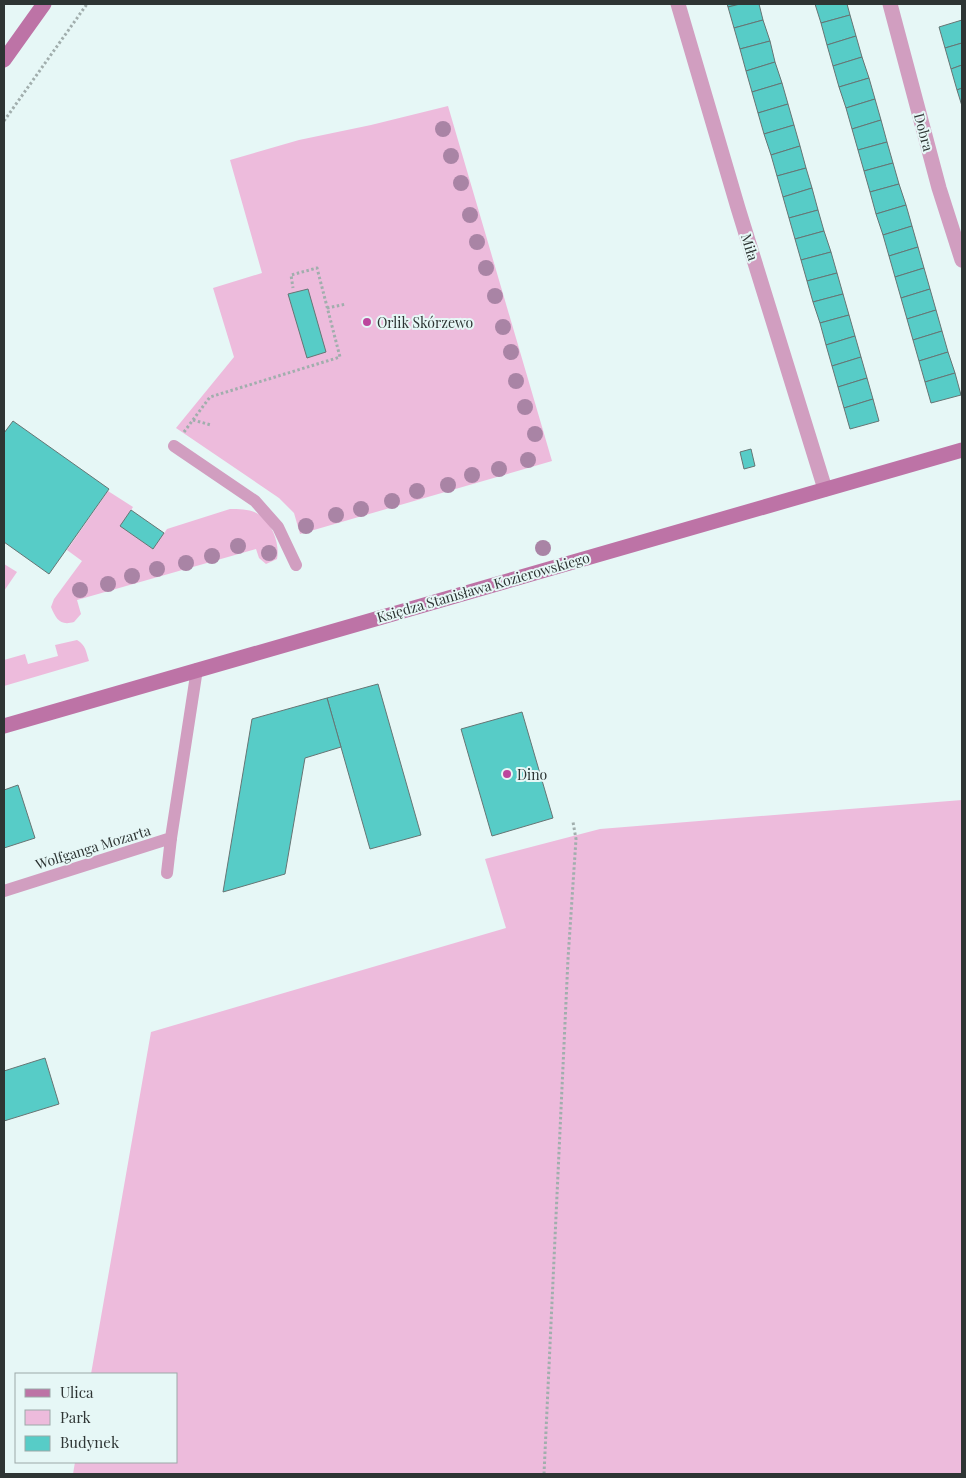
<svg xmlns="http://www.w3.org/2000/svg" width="966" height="1478" viewBox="0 0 966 1478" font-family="'Playfair Display',serif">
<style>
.green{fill:#edbbdc}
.building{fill:#57ccc7;stroke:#667574}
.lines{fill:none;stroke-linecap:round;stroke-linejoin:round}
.path{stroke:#a1aead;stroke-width:3;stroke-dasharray:2.5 2.5;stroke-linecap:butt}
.lane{stroke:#d19ec0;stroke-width:12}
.street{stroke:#d19ec0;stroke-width:15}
.secondary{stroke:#bd73a6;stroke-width:15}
.tree{fill:#a984a5}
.poi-dot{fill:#bc469d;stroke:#e6f7f6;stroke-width:2}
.labels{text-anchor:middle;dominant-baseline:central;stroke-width:4;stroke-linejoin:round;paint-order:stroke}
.street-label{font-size:14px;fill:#2e3534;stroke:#e6f7f6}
.poi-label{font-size:14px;fill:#2e3534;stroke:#e6f7f6;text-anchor:start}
</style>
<rect width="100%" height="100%" fill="#e6f7f6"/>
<g class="green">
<path d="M448 106 552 461 300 534 294 513 279 498 176 428 234 357 213 288 262 273 230 160 299 140 371 125Z"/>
<path d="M108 491 133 507 121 526 153 549 167 529 230 509C240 509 253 509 261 516 273 525 280 545 277 559L266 564 259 558 256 549 77 600 81 614 74 622C60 626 56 619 51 607L54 599 82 561 67 550Z"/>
<path d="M4 564 17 572 4 591Z"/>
<path d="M77 640C86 645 86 652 89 661L4 686V660L25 654 28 664 58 656 55 645Z"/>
<path d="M962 800V1474H73L75 1462H176V1374H91L151 1032 506 928 485 859 600 829Z"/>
</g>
<g class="building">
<path d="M727 4H740L728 7Z"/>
<path d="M740 4H759L763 20 734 28 728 7Z"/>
<path d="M815 4H847L850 15 821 23Z"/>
<path d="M850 15 856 36 827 45 821 23Z"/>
<path d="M763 20 770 41 740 49 734 28Z"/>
<path d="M962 20V43L945 48 939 27Z"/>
<path d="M856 36 862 57 833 66 827 45Z"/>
<path d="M770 41 775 62 746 71 740 49Z"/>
<path d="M962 43V65L951 69 945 48Z"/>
<path d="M862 57 869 78 839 87 833 66Z"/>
<path d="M775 62 782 83 752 92 746 71Z"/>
<path d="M962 65V88L957 90 951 69Z"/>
<path d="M869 78 875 99 846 108 839 87Z"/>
<path d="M782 83 788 104 758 113 752 92Z"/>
<path d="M962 88V106L957 90Z"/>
<path d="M875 99 881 120 852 129 846 108Z"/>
<path d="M788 104 794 125 764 134 758 113Z"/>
<path d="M881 120 887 142 858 150 852 129Z"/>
<path d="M794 125 800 146 771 155 764 134Z"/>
<path d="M887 142 893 163 864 171 858 150Z"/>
<path d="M800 146 806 168 777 176 771 155Z"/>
<path d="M893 163 899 184 870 192 864 171Z"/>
<path d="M806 168 812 188 783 197 777 176Z"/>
<path d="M899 184 906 205 876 214 870 192Z"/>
<path d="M812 188 818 210 789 218 783 197Z"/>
<path d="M906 205 912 226 883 235 876 214Z"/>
<path d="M818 210 824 231 795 239 789 218Z"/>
<path d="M912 226 918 247 889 256 883 235Z"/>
<path d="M824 231 831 252 801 260 795 239Z"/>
<path d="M918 247 924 268 895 277 889 256Z"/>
<path d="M831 252 837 273 807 281 801 260Z"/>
<path d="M924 268 930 289 901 298 895 277Z"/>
<path d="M837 273 843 294 813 302 807 281Z"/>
<path d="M308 289 326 352 307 358 288 294Z"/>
<path d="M930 289 936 310 907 319 901 298Z"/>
<path d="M843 294 849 315 820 323 813 302Z"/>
<path d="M936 310 942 331 913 340 907 319Z"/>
<path d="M849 315 855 336 826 345 820 323Z"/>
<path d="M942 331 948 352 919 361 913 340Z"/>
<path d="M855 336 861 357 832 366 826 345Z"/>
<path d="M948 352 955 373 925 382 919 361Z"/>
<path d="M861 357 867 378 838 387 832 366Z"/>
<path d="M955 373 961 395 931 403 925 382Z"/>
<path d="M867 378 873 399 844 408 838 387Z"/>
<path d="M873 399 879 421 850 429 844 408Z"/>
<path d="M13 421 109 489 49 574 4 542V433Z"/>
<path d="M751 449 755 466 744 469 740 452Z"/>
<path d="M131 510 164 533 153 549 120 526Z"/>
<path d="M378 684 421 835 370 849 327 698Z"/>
<path d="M327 698 341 747 305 758 285 874 223 892 252 719Z"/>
<path d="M522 712 553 818 492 836 461 729Z"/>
<path d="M18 785 35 838 4 848V790Z"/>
<path d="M45 1058 59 1104 4 1121V1071Z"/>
</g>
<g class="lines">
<g class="path">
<path d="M4 121 87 4"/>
<path d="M327 308 346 304"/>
<path d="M193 420 211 425"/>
<path d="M184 432 210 397 340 357 317 268 291 275 293 288"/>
<path d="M544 1474 568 959 576 839 573 822"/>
</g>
<g class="lane">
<path d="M174 446 255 501 278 527 296 565"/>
<path d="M167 873 171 838"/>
<path d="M4 891 171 838 197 669"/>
</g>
<g class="street">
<path d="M678 4 738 208 825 489"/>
<path d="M890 4 939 188 962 260"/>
</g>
<g class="secondary">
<path d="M4 60 44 4"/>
<path d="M4 726 962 450"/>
</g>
</g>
<g class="tree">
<circle cx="443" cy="129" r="8"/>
<circle cx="451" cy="156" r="8"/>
<circle cx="461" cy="183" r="8"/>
<circle cx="470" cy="215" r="8"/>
<circle cx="477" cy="242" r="8"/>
<circle cx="486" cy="268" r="8"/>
<circle cx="495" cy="296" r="8"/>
<circle cx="503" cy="327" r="8"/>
<circle cx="511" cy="352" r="8"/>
<circle cx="516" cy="381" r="8"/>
<circle cx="525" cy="407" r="8"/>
<circle cx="535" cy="434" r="8"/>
<circle cx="528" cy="460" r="8"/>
<circle cx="499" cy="469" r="8"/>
<circle cx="472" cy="475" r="8"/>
<circle cx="448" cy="485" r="8"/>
<circle cx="417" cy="491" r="8"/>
<circle cx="392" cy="501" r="8"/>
<circle cx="361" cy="509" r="8"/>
<circle cx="336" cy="515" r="8"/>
<circle cx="306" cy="526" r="8"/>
<circle cx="238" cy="546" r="8"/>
<circle cx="543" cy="548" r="8"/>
<circle cx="269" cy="553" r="8"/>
<circle cx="212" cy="556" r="8"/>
<circle cx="186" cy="563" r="8"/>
<circle cx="157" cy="569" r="8"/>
<circle cx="132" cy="576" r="8"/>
<circle cx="108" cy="584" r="8"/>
<circle cx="80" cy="590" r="8"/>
</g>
<g class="poi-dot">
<circle cx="367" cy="322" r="5"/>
<circle cx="507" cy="774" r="5"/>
</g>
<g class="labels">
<g class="street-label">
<text transform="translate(924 132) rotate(75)">Dobra</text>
<text transform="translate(750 247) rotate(73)">Miła</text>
<text transform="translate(483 587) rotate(-16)">Księdza Stanisława Kozierowskiego</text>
<text transform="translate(93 847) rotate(-17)">Wolfganga Mozarta</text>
</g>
<g class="poi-label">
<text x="377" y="322">Orlik Skórzewo</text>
<text x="517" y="774">Dino</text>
</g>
</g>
<rect width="966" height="1478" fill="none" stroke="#2e3534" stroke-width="10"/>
<rect x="15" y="1373" width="162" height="90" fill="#e6f7f6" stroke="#9ca9a8"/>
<rect x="25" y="1389" width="25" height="8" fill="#bd73a6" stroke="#9ca9a8"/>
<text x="60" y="1398" font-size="15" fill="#2e3534">Ulica</text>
<rect x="25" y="1410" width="25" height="15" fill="#edbbdc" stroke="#9ca9a8"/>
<text x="60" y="1423" font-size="15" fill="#2e3534">Park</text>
<rect x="25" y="1436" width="25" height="15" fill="#57ccc7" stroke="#9ca9a8"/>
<text x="60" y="1448" font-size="15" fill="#2e3534">Budynek</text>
</svg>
